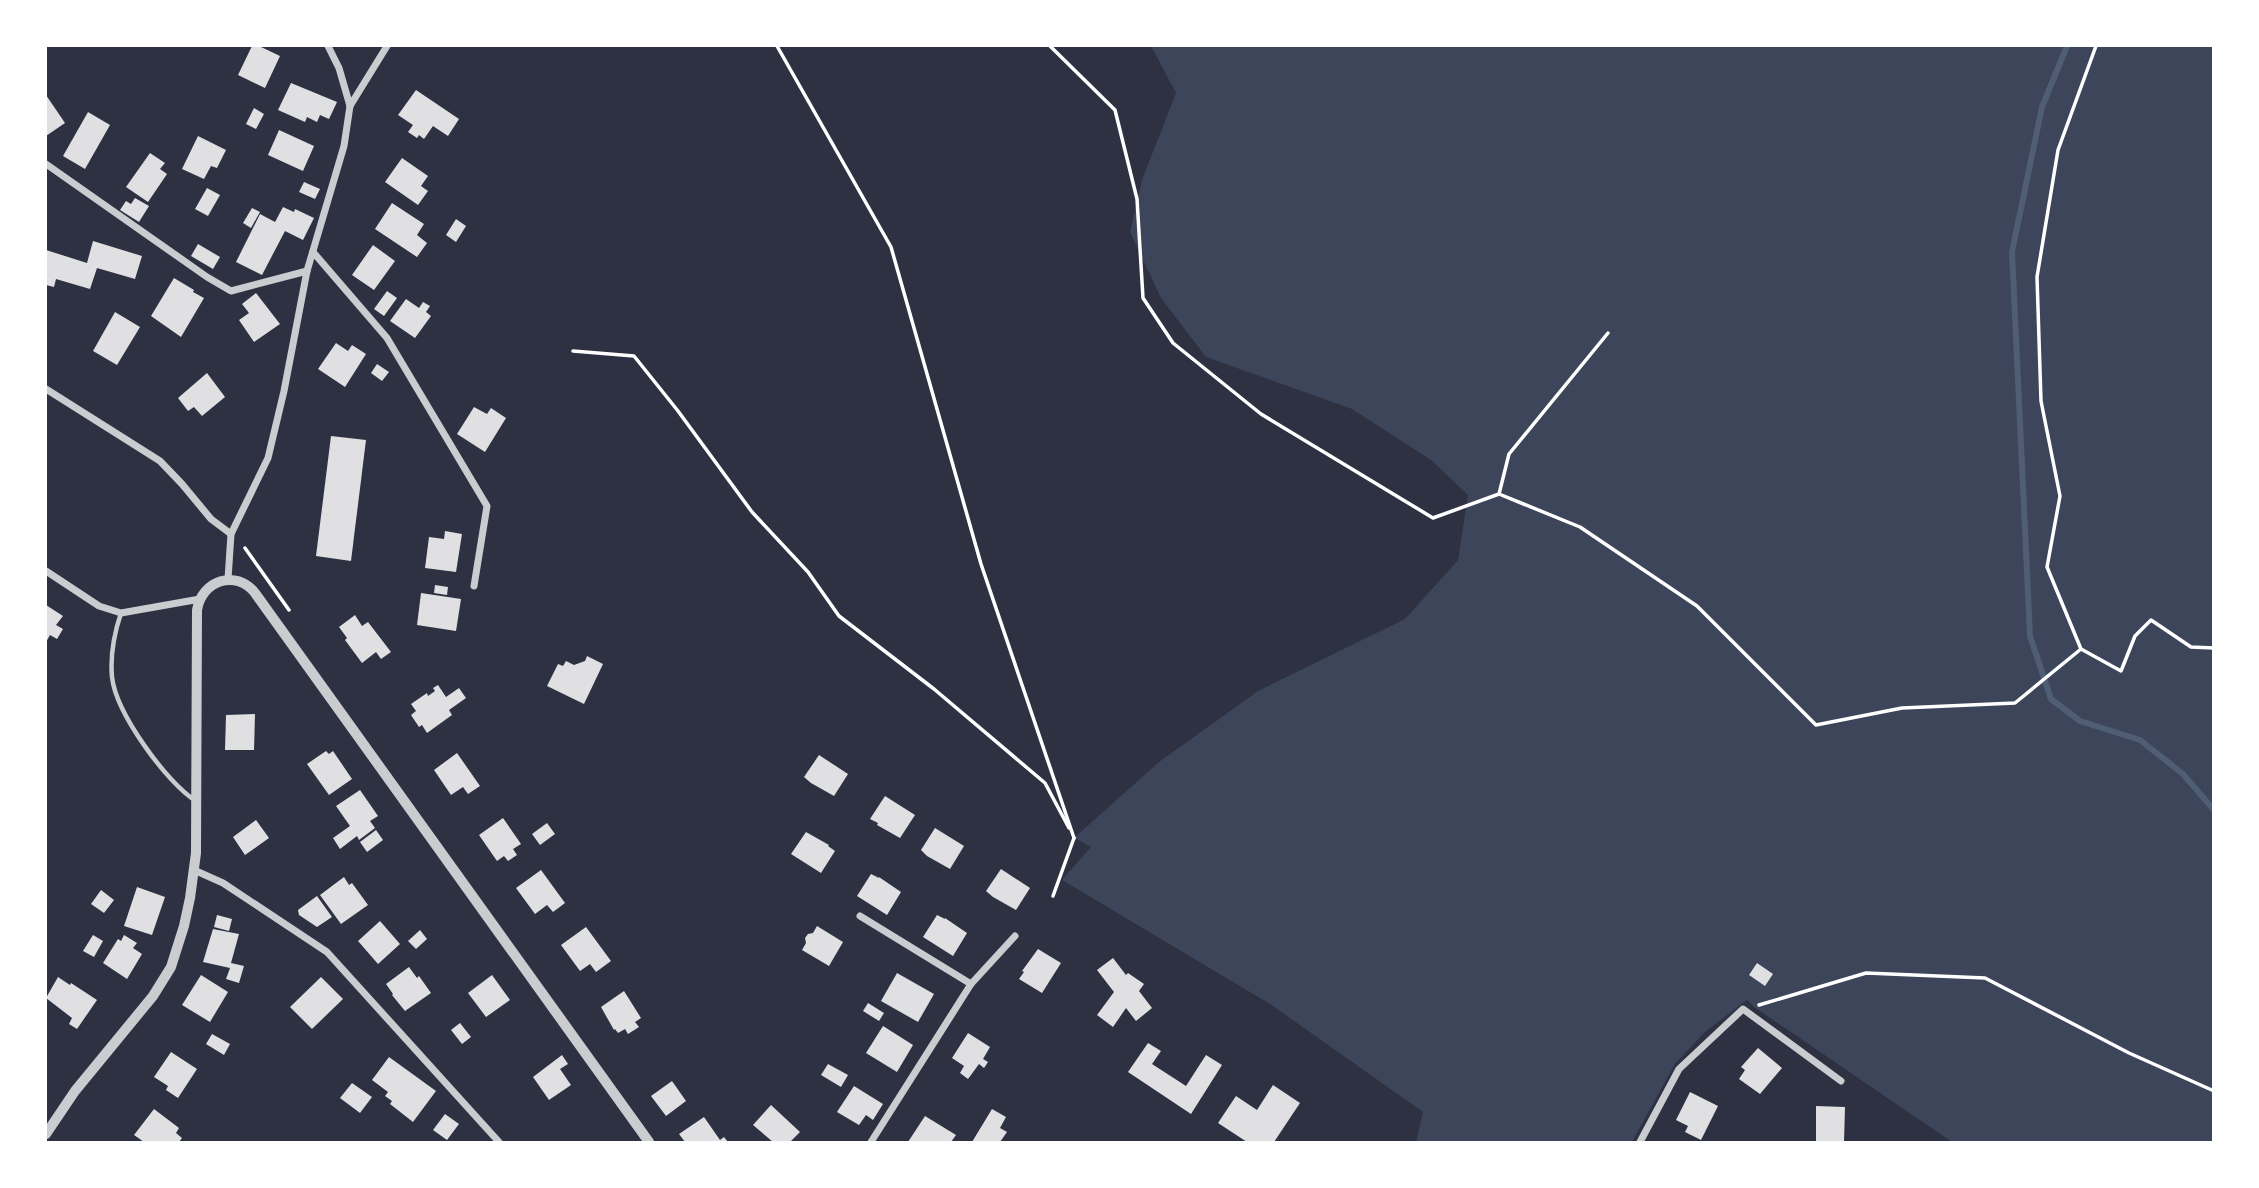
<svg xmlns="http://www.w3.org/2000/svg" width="2259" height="1188" viewBox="0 0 2259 1188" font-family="'Archivo Narrow',sans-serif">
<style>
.green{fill:#3c4559}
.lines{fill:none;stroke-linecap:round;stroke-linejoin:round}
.stream{stroke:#4f5d75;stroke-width:6}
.building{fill:#e0e0e3}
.path{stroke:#fff;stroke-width:3.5}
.service{stroke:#caccd0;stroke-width:4.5}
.minor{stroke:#caccd0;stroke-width:7}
.tertiary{stroke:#caccd0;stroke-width:10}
</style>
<rect width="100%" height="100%" fill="#2d3142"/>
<path class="green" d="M1151 46H2213V1142H1952L1754 1007 1747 1000 1705 1032 1675 1064 1632 1142H1416L1423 1112 1270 1004 1062 880 1091 847 1074 838 1159 762 1258 691 1405 619 1458 560 1468 495 1431 460 1352 409 1206 357 1161 298 1130 232 1142 180 1176 93Z"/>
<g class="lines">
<path class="stream" d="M2067 46 2042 107 2012 252 2030 636 2051 699 2080 721 2140 740 2183 774 2214 810"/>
</g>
<g class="building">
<path d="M252 46H259L280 56 265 88 238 75Z"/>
<path d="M291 83 337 102 329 119 320 115 317 122 307 117 305 122 278 110Z"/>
<path d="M416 90 459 119 448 136 433 126 424 139 419 135 417 138 408 132 413 125 398 115Z"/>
<path d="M46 95 65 123 46 136Z"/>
<path d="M254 108 264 114 256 129 246 124Z"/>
<path d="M88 112 110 125 85 169 63 156Z"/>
<path d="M279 130 314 146 303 171 268 155Z"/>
<path d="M198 136 226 150 217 168 211 166 204 179 182 169Z"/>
<path d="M150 153 165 163 160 169 167 174 148 202 126 187Z"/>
<path d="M402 158 428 176 421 186 428 191 418 205 385 182Z"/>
<path d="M304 182 320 189 315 199 299 192Z"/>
<path d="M207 188 220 195 208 216 195 209Z"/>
<path d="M135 198 149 206 139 222 120 210 126 201 131 204Z"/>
<path d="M392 203 424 224 417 235 427 243 417 257 375 229Z"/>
<path d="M283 207 294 212 295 209 314 218 303 240 285 231 262 275 236 262 260 214 275 222Z"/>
<path d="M252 208 260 212 251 228 243 223Z"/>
<path d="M456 219 466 226 456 242 446 235Z"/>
<path d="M93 241 142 256 135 279 97 268 90 289 56 279 54 287 46 285V250L87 263Z"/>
<path d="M198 244 220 257 213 269 191 256Z"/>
<path d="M373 245 395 261 374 290 352 275Z"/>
<path d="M174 278 194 290 193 292 204 298 181 337 151 316Z"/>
<path d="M387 291 397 298 384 316 374 309Z"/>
<path d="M256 293 280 324 254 342 239 320 249 313 242 304Z"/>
<path d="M406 299 419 308 423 302 430 306 426 312 431 316 415 338 390 321Z"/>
<path d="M115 312 140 327 117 365 93 351Z"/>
<path d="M336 343 348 351 352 345 366 354 345 387 318 369Z"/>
<path d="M377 364 389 372 382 381 371 373Z"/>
<path d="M207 373 225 397 202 416 194 407 188 411 178 398Z"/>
<path d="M474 407 487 414 491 408 506 418 485 452 457 434Z"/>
<path d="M331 436 366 440 351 561 316 556Z"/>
<path d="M445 531 462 534 456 572 425 568 429 537 444 539Z"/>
<path d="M435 585 448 587 447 595 434 593Z"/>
<path d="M421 593 461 599 456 631 417 625Z"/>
<path d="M46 605 63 616 56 625 63 629 57 639 50 635 46 642Z"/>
<path d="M355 615 362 626 368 622 391 652 381 659 376 652 362 663 345 640 347 638 339 627Z"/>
<path d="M587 656 603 664 584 704 547 686 558 664 563 666 566 661 574 665 585 661Z"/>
<path d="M438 685 446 697 459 688 466 698 449 710 452 715 427 733 422 725 419 727 411 715 416 711 411 704 427 693 428 696 435 691 433 688Z"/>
<path d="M255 714 254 750H225L226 715Z"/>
<path d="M326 751 329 754 333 751 352 779 329 795 307 764Z"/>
<path d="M457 753 480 786 468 794 463 787 451 795 434 770Z"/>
<path d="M819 755 848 774 834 796 811 783 804 777Z"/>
<path d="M360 790 378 816 370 821 375 828 359 840 357 836 340 849 333 838 350 826 336 806Z"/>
<path d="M885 796 915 815 900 838 877 825 878 823 870 819Z"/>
<path d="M503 818 521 844 513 849 517 855 508 861 504 856 497 861 479 835Z"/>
<path d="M256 820 269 838 245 855 233 837Z"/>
<path d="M547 823 555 834 540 845 532 834Z"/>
<path d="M935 828 964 846 950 869 927 856 921 850Z"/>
<path d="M376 830 383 840 367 852 360 842Z"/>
<path d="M806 832 829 845 828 846 835 851 821 873 791 854Z"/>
<path d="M1001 869 1030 888 1016 910 993 897 986 891Z"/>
<path d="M541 870 565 903 553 912 547 905 535 914 516 888Z"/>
<path d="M871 874 879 878V877L901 892 887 915 857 896Z"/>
<path d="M344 877 349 885 352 883 368 905 341 924 320 895Z"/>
<path d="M137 887 165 897 152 935 124 926Z"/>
<path d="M101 890 114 900 104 913 91 904Z"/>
<path d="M317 896 332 917 317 927 299 915 298 910Z"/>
<path d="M217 915 232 919 229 931 214 927Z"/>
<path d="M937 915 945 919V918L967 933 953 956 923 937Z"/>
<path d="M380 921 400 944 378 964 358 941Z"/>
<path d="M817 926 843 942 829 966 802 950 806 943 805 938 808 934 813 933Z"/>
<path d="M586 927 611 961 596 972 590 964 580 971 561 945Z"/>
<path d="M213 929 239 934 231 963 244 966 239 983 226 979 230 968 203 962Z"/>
<path d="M420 930 427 939 416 949 408 941Z"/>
<path d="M93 935 103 941 94 957 83 951Z"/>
<path d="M124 935 137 943 133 948 142 954 127 979 103 963 118 939 121 941Z"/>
<path d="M1038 949 1061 963 1042 993 1019 979 1024 972 1022 971Z"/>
<path d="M1113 958 1126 975 1128 973 1144 984 1139 991 1152 1008 1136 1021 1126 1008 1113 1027 1097 1015 1114 992 1097 970Z"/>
<path d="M1757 963 1773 974 1765 986 1749 975Z"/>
<path d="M409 967 417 978 419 976 431 993 405 1011 392 995 393 994 386 984Z"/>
<path d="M897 973 934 994 918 1022 881 1001Z"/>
<path d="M201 975 228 992 210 1022 182 1005Z"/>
<path d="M492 975 510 1000 486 1017 468 993Z"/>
<path d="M58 977 70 985 71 983 97 1000 77 1029 69 1024 72 1018 46 998Z"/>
<path d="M321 977 343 999 312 1029 290 1007Z"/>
<path d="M624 991 641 1018 635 1022 639 1027 628 1034 625 1029 618 1033 615 1029 614 1030 601 1007Z"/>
<path d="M868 1003 884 1013 879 1021 863 1011Z"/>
<path d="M460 1023 471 1037 462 1044 451 1030Z"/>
<path d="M883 1026 913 1045 897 1072 866 1053Z"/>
<path d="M968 1033 990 1047 983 1059 988 1062 984 1068 979 1064 968 1079 960 1073 964 1066 952 1058Z"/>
<path d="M212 1034 230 1044 224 1055 206 1044Z"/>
<path d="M1148 1043 1161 1051 1152 1064 1186 1086 1206 1055 1222 1065 1191 1114 1128 1072Z"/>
<path d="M1758 1048 1782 1068 1760 1094 1739 1079 1745 1070 1741 1067Z"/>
<path d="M171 1052 197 1069 178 1098 166 1090 168 1086 154 1077Z"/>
<path d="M562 1055 568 1064 560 1069 571 1085 549 1100 533 1077Z"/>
<path d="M389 1057 436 1091 413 1122 390 1104 392 1101 385 1096 388 1092 372 1080Z"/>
<path d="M828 1064 848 1075 841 1087 821 1075Z"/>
<path d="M672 1081 686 1101 666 1116 651 1096Z"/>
<path d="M352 1083 372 1097 360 1113 340 1098Z"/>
<path d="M1273 1085 1300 1103 1274 1142H1247L1218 1123 1236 1096 1257 1110Z"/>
<path d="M854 1086 883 1104 873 1120 866 1115 859 1125 837 1112Z"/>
<path d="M1690 1092 1718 1106 1701 1140 1685 1132 1688 1126 1676 1120Z"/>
<path d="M771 1105 800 1132 790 1142H773L753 1125Z"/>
<path d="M1816 1106 1845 1107 1844 1142H1816Z"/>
<path d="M154 1109 179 1128 176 1133 182 1138 179 1142H144L134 1135Z"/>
<path d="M992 1109 1006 1117 1000 1128 1007 1132 1000 1142H972Z"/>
<path d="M445 1114 459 1124 447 1140 433 1130Z"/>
<path d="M925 1116 956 1135 951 1142H908Z"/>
<path d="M704 1117 720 1140 724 1137 728 1142H685L679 1134Z"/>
</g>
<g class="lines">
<g class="path">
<path d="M777 46 891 247 981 564 1074 838"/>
<path d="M1050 46 1115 110 1137 199 1143 298 1173 343 1261 414 1433 518 1499 494 1509 454 1608 333"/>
<path d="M2096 46 2058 150 2037 277 2041 401 2060 496 2047 567 2081 649 2121 671 2135 636 2151 620 2191 647 2214 648"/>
<path d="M573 351 634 356 678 411 752 512 808 572 839 616 934 689 1045 783 1069 828"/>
<path d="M1499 494 1580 527 1697 606 1816 725 1902 708 2015 703 2081 649"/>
<path d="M245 548 289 610"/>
<path d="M1053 896 1074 838"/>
<path d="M1759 1005 1866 973 1985 978 2129 1053 2214 1091"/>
</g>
<path class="service" d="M121 613C114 634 110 655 112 677 116 713 166 782 196 801"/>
<g class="minor">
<path d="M350 106 387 46"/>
<path d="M46 164 207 277 231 291 307 271"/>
<path d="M313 252 387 338 487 506 474 586"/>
<path d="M46 389 160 461 182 484 211 519 231 534"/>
<path d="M46 571 99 606 121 613 200 599"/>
<path d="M228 579 231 534 268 458 284 391 307 271 344 146 350 106 339 68 328 46"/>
<path d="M194 870 223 883 327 952 499 1142"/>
<path d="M860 916 971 984 871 1142"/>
<path d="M971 984 1015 936"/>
<path d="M1640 1142 1679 1069 1743 1009 1841 1081"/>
</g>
<path class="tertiary" d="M46 1134 75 1091 153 996 171 967 184 926 190 898 196 853 197 610C202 580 236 569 255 593L649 1142"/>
</g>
<rect width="2259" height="1188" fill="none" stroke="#ffffff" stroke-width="94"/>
</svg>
